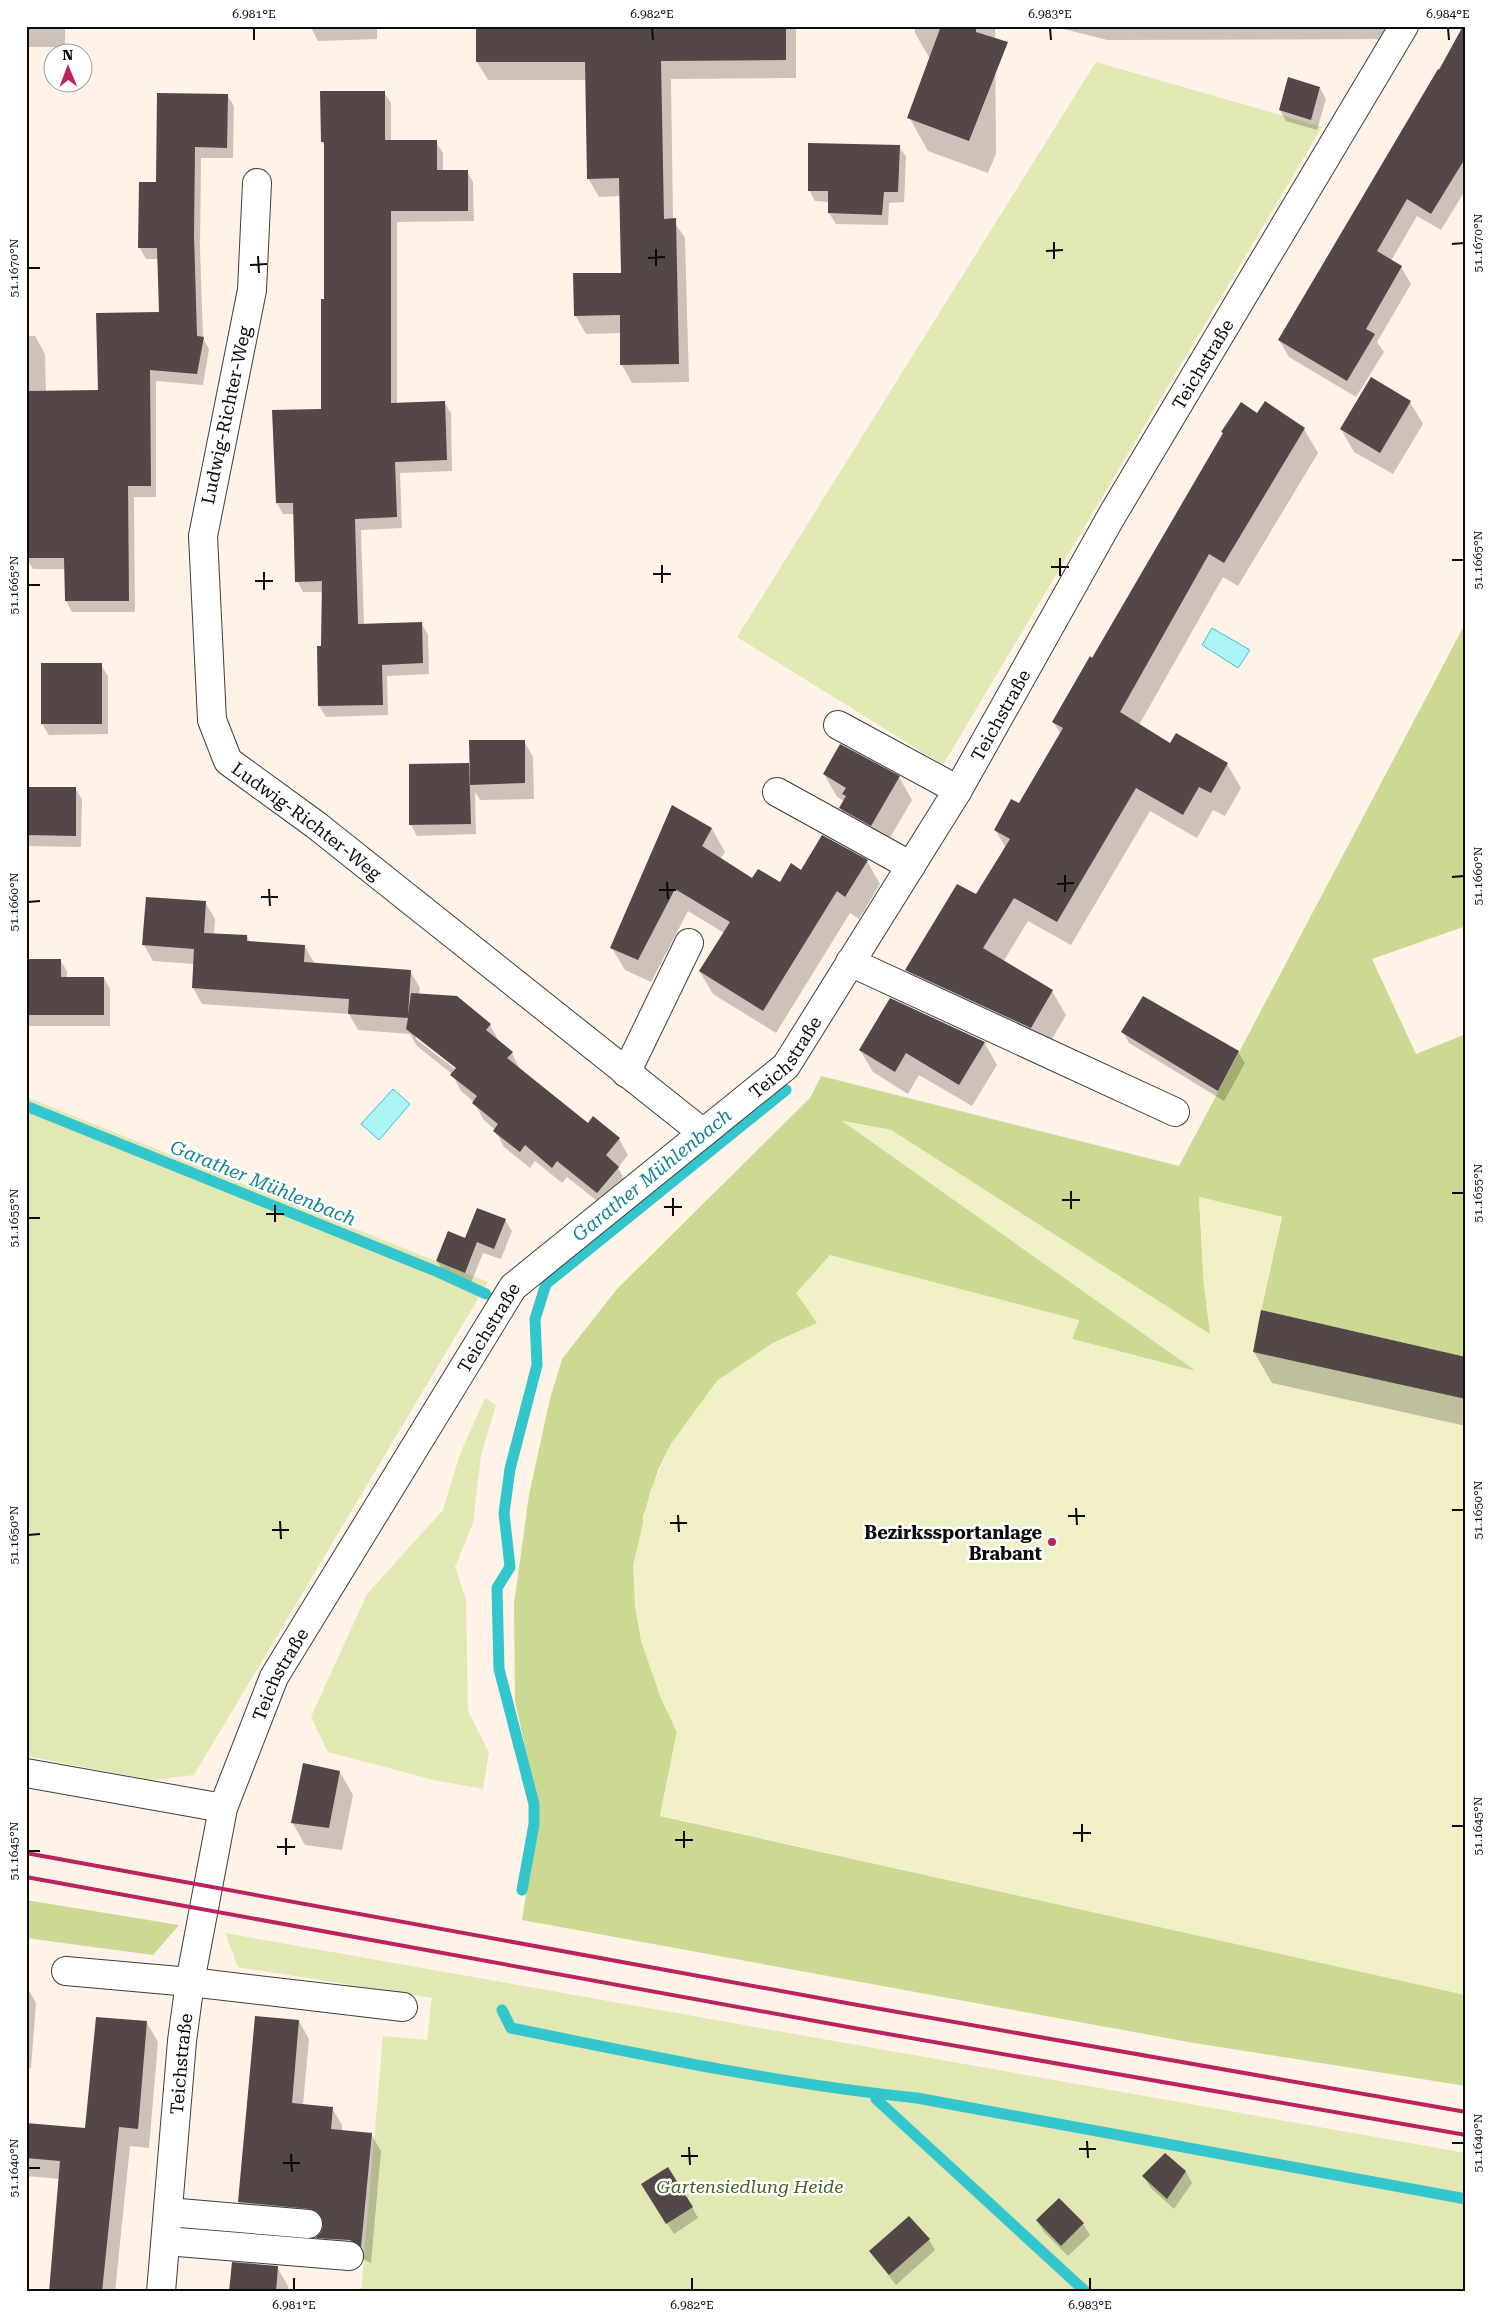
<svg xmlns="http://www.w3.org/2000/svg" width="1492" height="2318" viewBox="0 0 1492 2318" font-family="'Roboto Serif',serif">
<style>
.green{fill:#e1e8b3}
.forest{fill:#cbd992}
.pitch{fill:#f0efc5}
.water{fill:#adf4f6;stroke:#34c6cd}
.shadow{fill:#0003;fill-rule:evenodd}
.lines{fill:none;stroke-linecap:round;stroke-linejoin:round}
.stream{stroke:#34c6cd;stroke-width:11}
.building{fill:#534747}
.minor-casing{stroke:#3e3e3e;stroke-width:30}
.minor{stroke:#fff;stroke-width:28}
.rail{stroke:#ba235f;stroke-width:4}
.ticks{fill:none;stroke:#0b0b0b;stroke-width:2}
.poi-dot{fill:#ba235f;stroke:#fff;stroke-width:2}
.labels{text-anchor:middle;dominant-baseline:central;stroke-width:5;stroke-linejoin:round;paint-order:stroke}
.street-label{font-size:18px;fill:#0b0b0b;stroke:#fff}
.poi-label{font-size:18px;font-weight:bold;fill:#0b0b0b;stroke:#fff;text-anchor:end}
.park-label{font-size:18px;font-style:italic;fill:#42611c;stroke:#fff}
.water-label{font-size:19px;font-style:italic;fill:#15838d;stroke:#fff}
.neatline{fill:none;stroke:#0b0b0b;stroke-width:2}
.ticks-label{font-size:12px;text-anchor:middle;fill:#0b0b0b}
</style>
<rect width="100%" height="100%" fill="#fff3e8"/>
<g class="green">
<path d="M1096 62 1322 127 943 765 737 637Z"/>
<path d="M26 1097 488 1282 194 1775 152 1780 26 1756Z"/>
<path d="M485 1398 496 1405 481 1455 473 1523 455 1567 466 1600 468 1711 489 1753 483 1789 434 1780 328 1752 311 1717 367 1594 443 1510 460 1454Z"/>
<path d="M225 1933 1466 2153V2197L1415 2193 1466 2202V2292H361L383 2036 427 2040 432 1998 238 1967Z"/>
</g>
<g class="forest">
<path d="M1466 622V926L1372 959 1416 1054 1466 1034V1357L1261 1311 1282 1217 1199 1197 1204 1287 1211 1335 891 1130 843 1121 1198 1372 1072 1339 1079 1320 817 1323 773 1343 717 1381 671 1444 658 1470 643 1517 660 1696 677 1732 660 1816 1466 1995V2086L1194 2043 522 1920 539 1811 515 1701 514 1604 529 1495 550 1399 562 1359 617 1289 810 1098 821 1076 1179 1166Z"/>
<path d="M26 1900 179 1925 153 1955 26 1938Z"/>
</g>
<path class="pitch" d="M842 1121 891 1130 1210 1334 1204 1287 1199 1197 1282 1217 1261 1310 1466 1357V1995L660 1815 677 1732 660 1696 641 1641 635 1607 633 1566 650 1492 671 1444 717 1381 773 1343 817 1323 796 1293 830 1255 1079 1320 1072 1339 1196 1371Z"/>
<g class="water">
<path d="M1212 628 1250 650 1238 668 1202 645Z"/>
<path d="M393 1089 410 1104 379 1140 361 1124Z"/>
</g>
<g class="shadow">
<rect x="26" y="26" width="39" height="21"/>
<path d="M310 26H377V39L318 41Z"/>
<path d="M523 26H796V78L671 79 673 220 685 238 689 382 632 383 622 365 621 333 586 334 575 315 622 274 621 196 599 197 588 178 586 80H488L477 62V29H523Z"/>
<path d="M915 26H995L996 154 988 173 928 151 909 117 930 59 915 33Z"/>
<path d="M1052 26H1385V39L1107 40Z"/>
<path d="M1462 30 1466 32V189L1441 230 1417 216 1391 261 1401 267 1411 284 1377 342 1384 352 1356 397 1289 357 1279 340Z"/>
<path d="M1320 88 1326 99 1317 130 1286 121 1280 110Z"/>
<path d="M322 92H384L391 103V142H436L443 153V171H467L473 182 474 221 397 222V404L444 402 451 413 452 471 400 473 402 528 361 530 364 625 422 624 428 635 429 674 387 676 388 715 326 717 319 706 318 647H323V592H303L297 581 295 514H283L277 503 274 412 323 410 326 300 325 147 322 142Z"/>
<path d="M227 95 234 106 233 158H201L200 247 203 338 209 349 203 385 156 381V497H134L135 612H72L66 601V569H33L26 558V462H28L26 336H35L45 354 46 392 100 391 160 313 158 259H146L140 248 158 183Z"/>
<path d="M899 146 906 157 904 202 889 203 888 225 836 224 829 213V202L815 201 809 190Z"/>
<path d="M1410 402 1423 424 1393 474 1354 452 1341 429Z"/>
<path d="M1258 415 1304 429 1318 453 1238 586 1223 577 1139 725 1171 745 1227 764 1241 788 1225 816 1213 810 1197 838 1150 811 1071 945 1028 921 1003 962 1052 991 1066 1015 1045 1051 920 994 906 970 976 896 1006 848 995 830 1019 805 1061 734 1053 722Z"/>
<path d="M101 665 108 676V734L49 735 42 724Z"/>
<path d="M524 741 533 757 534 799 480 800 475 792 476 834 417 836 411 825 468 764 471 768Z"/>
<path d="M824 774 899 777 912 800 884 848 853 831 840 808 844 801 837 797Z"/>
<path d="M26 788 76 789 82 800 81 847 26 846Z"/>
<path d="M673 807 712 829 725 852 720 859 752 880 781 883 801 871 823 836 867 861 880 884 859 919 850 913 776 1033 713 994 700 972 724 933 688 911 651 982 625 970 612 948Z"/>
<path d="M205 902 215 919 214 934 247 936 250 943 305 947 315 964 410 971 420 988 419 995 490 1025 499 1041 512 1053 520 1070 588 1125 619 1139 628 1155 618 1168 627 1184 607 1209 567 1177 562 1183 535 1161 530 1168 504 1147 495 1130 483 1119 474 1102 461 1091 452 1074 417 1046 410 1034 358 1030 349 1014 202 1004 193 988 194 964 153 961 144 945ZM416 1036 461 1071 460 1073 416 1039Z"/>
<path d="M26 960H60L67 971V978H104L110 989V1026H26Z"/>
<path d="M1123 1032 1238 1052 1245 1063 1224 1101 1129 1043Z"/>
<path d="M984 1042 997 1065 972 1106 919 1075 908 1094 873 1072 860 1050Z"/>
<path d="M505 1220 512 1231 501 1259 483 1253 471 1283 444 1272 437 1261 466 1239Z"/>
<path d="M1254 1352 1466 1359V1426L1272 1383Z"/>
<path d="M340 1772 353 1795 342 1850 305 1845 292 1822Z"/>
<path d="M26 1992H30L36 2003 31 2068 26 2067Z"/>
<path d="M299 2021 309 2039 303 2105 332 2108 342 2125V2132L371 2134 381 2151 371 2263 361 2258 327 2255 317 2238 324 2227 249 2220 239 2202Z"/>
<path d="M147 2023 158 2042 149 2148 130 2146 115 2292H50L60 2179 26 2176V2124L86 2129Z"/>
<path d="M1165 2155 1186 2172 1192 2183 1174 2209 1150 2187 1144 2176Z"/>
<path d="M649 2195 692 2207 698 2218 674 2234Z"/>
<path d="M1059 2199 1083 2224 1090 2235 1068 2256 1044 2232 1037 2221Z"/>
<path d="M929 2240 935 2250 896 2285 870 2251Z"/>
<path d="M277 2267 288 2286V2292H230Z"/>
</g>
<g class="lines">
<g class="stream">
<path d="M26 1106 438 1272 486 1294"/>
<path d="M522 1890 534 1824V1804L499 1669 497 1588 510 1567 504 1513 510 1469 537 1365 535 1319 546 1284 786 1090"/>
<path d="M502 2010 511 2028C645 2055 780 2084 917 2098L1466 2199"/>
<path d="M876 2099 1086 2292"/>
</g>
</g>
<g class="building">
<path d="M786 26V60L661 61 664 219 676 218 679 364 620 365V315L574 316 573 273H621L619 178 587 179 585 62H476V28Z"/>
<path d="M941 26H976V32L1008 42 969 141 907 118Z"/>
<path d="M1463 26H1466V157L1431 214 1407 199 1377 251 1402 266 1366 329 1375 334 1347 381 1278 340 1438 69 1439 70Z"/>
<path d="M1288 77 1320 87 1311 120 1279 110Z"/>
<path d="M320 91H385V140H437V170H468V211H391V403L445 401 447 460 395 462 397 517 355 519 358 624 422 622 423 663 382 665 383 705 318 706 317 646H321L322 581 295 582 293 503H276L272 410 321 409V299H324V142H321Z"/>
<path d="M157 93 228 94 227 148 195 147 194 235 197 336 204 337 197 374 150 370 151 486H128L129 601H65L64 558H26L27 391 98 390 96 313 159 312 157 248H138L139 182H156Z"/>
<path d="M808 143 900 145 898 192H884L882 215 828 213V191H808Z"/>
<path d="M1371 377 1411 401 1380 453 1340 429Z"/>
<path d="M1265 401 1305 428 1224 563 1209 554 1120 712 1170 743 1176 733 1228 763 1211 793 1199 787 1183 815 1136 788 1057 922 1014 898 983 948 1053 990 1031 1028 905 970 957 884 976 894 1010 839 994 830 1011 799 1019 803 1063 728 1052 722 1090 656 1092 658 1223 433 1221 432 1241 402 1257 413Z"/>
<rect x="41" y="663" width="61" height="61"/>
<path d="M469 740H525V783L470 785Z"/>
<path d="M840 744 900 776 871 826 839 808 846 796 842 794 846 788 823 774Z"/>
<path d="M469 763 471 824 409 825V764Z"/>
<path d="M26 787H76V836L26 835Z"/>
<path d="M672 805 712 828 702 846 752 878 758 869 780 882 791 863 801 870 822 835 868 860 845 897 837 891 763 1011 699 971 730 922 675 889 638 960 610 948Z"/>
<path d="M146 897 206 901 204 933 247 935V941L305 945 304 962 411 970 408 1015 411 993 457 996 491 1024 486 1030 513 1052 507 1058 588 1123 593 1116 620 1138 606 1155 619 1167 597 1193 557 1161 552 1168 525 1145 520 1152 493 1131 498 1124 472 1103 477 1096 450 1075 456 1068 406 1029 408 1018 348 1014 349 999 192 988 194 949 142 945Z"/>
<path d="M26 959H61V977H104V1015H26Z"/>
<path d="M1143 996 1239 1051 1218 1091 1121 1032Z"/>
<path d="M890 998 985 1042 959 1085 906 1053 895 1072 859 1050Z"/>
<path d="M477 1208 506 1219 494 1249 477 1242 465 1273 436 1261 448 1231 465 1238Z"/>
<path d="M1261 1310 1466 1357V1399L1253 1352Z"/>
<path d="M303 1763 340 1771 329 1828 291 1823Z"/>
<path d="M255 2016 299 2020 292 2103 333 2107 331 2129 372 2133 361 2247 350 2240 315 2238 321 2232 323 2226 322 2218 317 2212 310 2209 238 2202Z"/>
<path d="M96 2017 147 2021 138 2129 119 2127 102 2292H49L60 2161 26 2158V2123L85 2128Z"/>
<path d="M1165 2153 1186 2171 1167 2199 1142 2176Z"/>
<path d="M668 2167 693 2207 666 2224 641 2184Z"/>
<path d="M1059 2198 1084 2223 1061 2246 1036 2220Z"/>
<path d="M909 2216 930 2239 889 2275 869 2251Z"/>
<path d="M232 2262 278 2266 276 2292H229Z"/>
</g>
<g class="lines">
<g class="minor-casing">
<g id="minor">
<path id="s1" d="M257 183 252 290 203 536 212 720 228 761 316 825 703 1133"/>
<path d="M838 725 958 790"/>
<path d="M777 792 911 866"/>
<path d="M850 962 1175 1112"/>
<path d="M626 1073 689 943"/>
<path d="M26 1773 223 1808"/>
<path d="M66 1971 190 1982 403 2007"/>
<path d="M168 2212 308 2224"/>
<path d="M166 2241 349 2256"/>
<path id="s2" d="M161 2292 182 2041 190 1982 223 1808 274 1677 513 1287 786 1066 958 790 1111 517 1404 26"/>
</g>
</g>
<use href="#minor" class="minor"/>
<g class="rail">
<path d="M26 1853 852 2004 1466 2112"/>
<path d="M26 1877 848 2027 1466 2135"/>
</g>
</g>
<path class="ticks" d="M254 28V40M652 28 653 40M1050 28 1051 40M1448 28 1449 40M1054 242V259M1452 244 1464 243M656 249V266M1046 251 1063 250M258 256 259 273M648 258 665 257M250 265 267 264M28 268H40M1060 558V576M1452 560H1464M662 565V583M1051 567H1069M264 572V590M653 574H671M255 581H273M28 585H40M1065 875V892M1452 877 1464 876M667 882 668 899M1057 884 1074 883M269 889 270 906M659 890H676M261 897H278M28 902 40 901M1071 1191V1209M1452 1193H1464M673 1198V1216M1062 1200H1080M275 1205V1222M664 1207H682M266 1214H284M28 1218H40M1076 1508 1077 1525M1452 1510H1464M678 1515 679 1532M1068 1516H1085M280 1521 281 1539M670 1523H687M272 1530H289M28 1535 40 1534M1082 1824V1842M1452 1826H1464M684 1831V1848M1073 1833H1091M286 1838V1855M675 1840H693M277 1847H295M28 1851H40M1087 2141 1088 2158M1452 2143H1464M689 2147 690 2165M1079 2149H1096M291 2154 292 2172M681 2156H698M283 2163H300M28 2168H40M294 2278V2290M692 2278V2290M1090 2278V2290"/>
<circle class="poi-dot" cx="1052" cy="1542" r="5"/>
<g class="labels">
<g class="street-label">
<text stroke="none"><textPath href="#s2" startOffset="2254">Teichstraße</textPath></text>
<text transform="translate(226 415) rotate(-78)">Ludwig-Richter-Weg</text>
<text stroke="none"><textPath href="#s2" startOffset="1849">Teichstraße</textPath></text>
<text stroke="none"><textPath href="#s1" startOffset="685">Ludwig-Richter-Weg</textPath></text>
<text stroke="none"><textPath href="#s2" startOffset="1444">Teichstraße</textPath></text>
<text stroke="none"><textPath href="#s2" startOffset="1039">Teichstraße</textPath></text>
<text stroke="none"><textPath href="#s2" startOffset="634">Teichstraße</textPath></text>
<text stroke="none"><textPath href="#s2" startOffset="229">Teichstraße</textPath></text>
</g>
<g class="poi-label">
<text x="1042" y="1532">Bezirkssportanlage<tspan x="1042" dy="21">Brabant</tspan></text>
</g>
<g class="park-label">
<text x="750" y="2186">Gartensiedlung Heide</text>
</g>
<g class="water-label">
<text transform="translate(652 1175) rotate(-39)">Garather Mühlenbach</text>
<text transform="translate(263 1183) rotate(22)">Garather Mühlenbach</text>
</g>
</g>
<rect width="1492" height="2318" fill="none" stroke="#ffffff" stroke-width="55"/>
<g transform="translate(68 68) rotate(359)"><circle r="24" fill="#ffffff" stroke="#9d9d9d"/>
<path d="M0-4L9 19L0 12L-9 19Z" fill="#ba235f"/>
<text y="-8" font-size="14" font-weight="bold" text-anchor="middle" fill="#0b0b0b">N</text>
</g>
<rect x="28" y="28" width="1436" height="2262" class="neatline"/>
<g class="ticks-label">
<text x="254" y="18">6.981°E</text>
<text x="652" y="18">6.982°E</text>
<text x="1050" y="18">6.983°E</text>
<text x="1448" y="18">6.984°E</text>
<text transform="translate(1478 243) rotate(-90)" y="4">51.1670°N</text>
<text transform="translate(14 268) rotate(-90)" y="4">51.1670°N</text>
<text transform="translate(1478 560) rotate(-90)" y="4">51.1665°N</text>
<text transform="translate(14 585) rotate(-90)" y="4">51.1665°N</text>
<text transform="translate(1478 876) rotate(-90)" y="4">51.1660°N</text>
<text transform="translate(14 902) rotate(-90)" y="4">51.1660°N</text>
<text transform="translate(1478 1193) rotate(-90)" y="4">51.1655°N</text>
<text transform="translate(14 1218) rotate(-90)" y="4">51.1655°N</text>
<text transform="translate(1478 1510) rotate(-90)" y="4">51.1650°N</text>
<text transform="translate(14 1535) rotate(-90)" y="4">51.1650°N</text>
<text transform="translate(1478 1826) rotate(-90)" y="4">51.1645°N</text>
<text transform="translate(14 1851) rotate(-90)" y="4">51.1645°N</text>
<text transform="translate(1478 2143) rotate(-90)" y="4">51.1640°N</text>
<text transform="translate(14 2168) rotate(-90)" y="4">51.1640°N</text>
<text x="294" y="2309">6.981°E</text>
<text x="692" y="2309">6.982°E</text>
<text x="1090" y="2309">6.983°E</text>
</g>
</svg>
